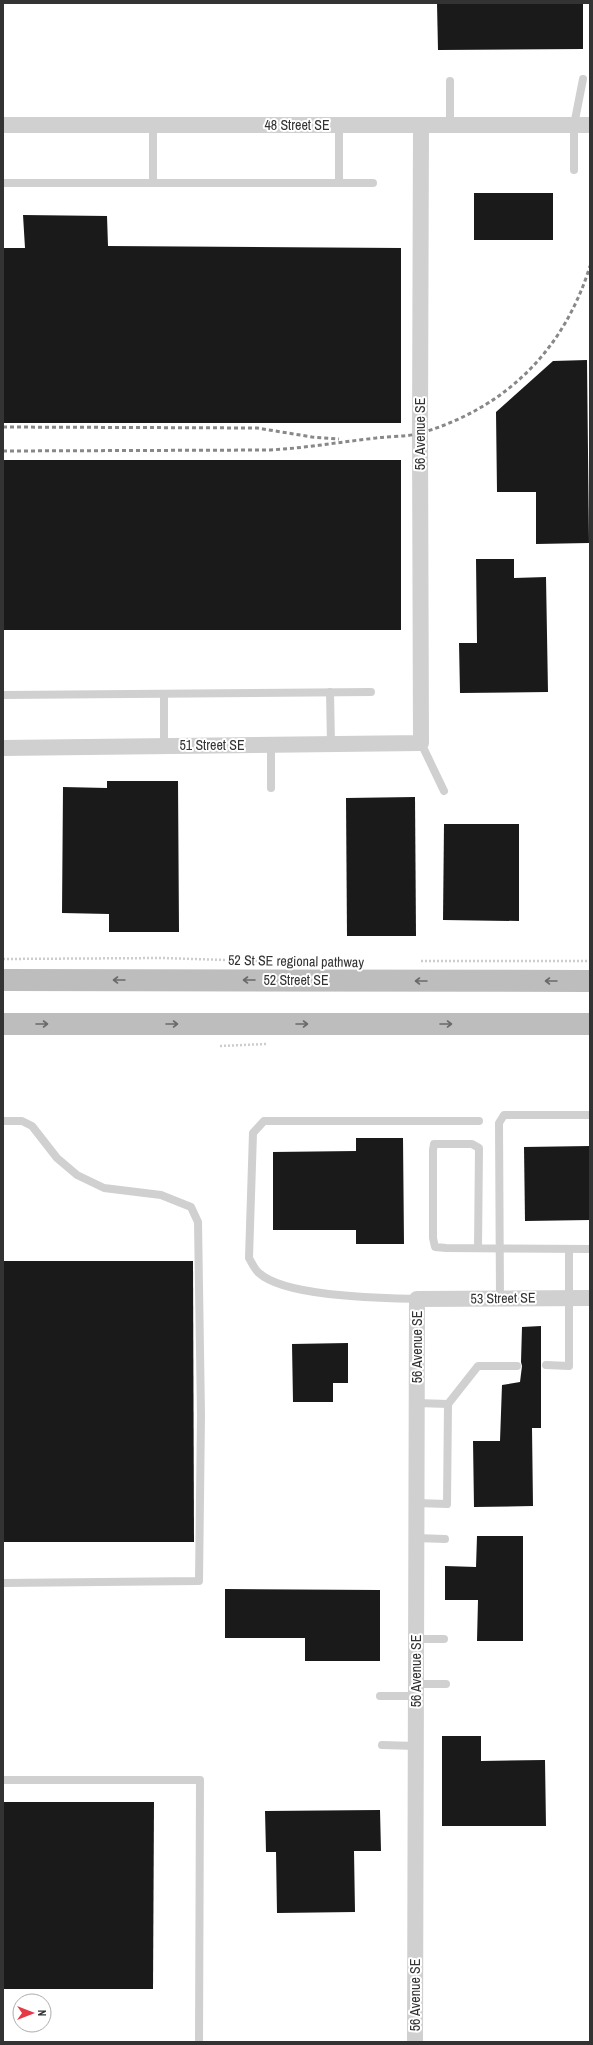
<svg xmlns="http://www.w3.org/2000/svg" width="593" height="2045" viewBox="0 0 593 2045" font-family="'Archivo Narrow',sans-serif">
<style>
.building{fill:#1a1a1a}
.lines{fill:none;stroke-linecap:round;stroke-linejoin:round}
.path{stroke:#cdcdcd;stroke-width:2.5;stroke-dasharray:2 2;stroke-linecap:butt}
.lane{stroke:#d0d0d0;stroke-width:8}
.street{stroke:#d0d0d0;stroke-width:16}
.secondary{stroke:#bdbdbd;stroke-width:22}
.rail{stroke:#888;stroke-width:3;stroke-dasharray:4 3;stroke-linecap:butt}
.oneway{stroke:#6a6a6a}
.labels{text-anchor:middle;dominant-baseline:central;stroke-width:4;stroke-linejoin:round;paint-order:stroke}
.street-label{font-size:14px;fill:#333;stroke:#fff}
</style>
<rect width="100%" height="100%" fill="#fff"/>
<g class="building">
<path d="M437 3H583V49L438 50Z"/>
<rect x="474" y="193" width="79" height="47"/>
<path d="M23 215 107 216 108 246 401 248V423H3V248H25Z"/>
<path d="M587 360 589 543 536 544V492H497L496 412 553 361Z"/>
<rect x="3" y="460" width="398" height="170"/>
<path d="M476 559H514V578L546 577 548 692 460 693 459 643H477Z"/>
<path d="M107 781H178L179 932H109V914L62 913 63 787 107 788Z"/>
<path d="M415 797 416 936H347L346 798Z"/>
<path d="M444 824H519V921L443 920Z"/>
<path d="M356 1138H403L404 1244H356V1230H273V1152L356 1151Z"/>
<path d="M590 1146V1220L525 1221 524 1147Z"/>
<path d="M3 1261H193L194 1542H3Z"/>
<path d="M541 1326V1428H532L533 1506 474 1507 473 1441H500L502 1385 520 1382 522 1366 521 1362 522 1327Z"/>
<path d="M348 1343V1383H333V1402H293L292 1344Z"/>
<path d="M477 1536H523V1641H477L478 1600H445V1566L476 1567Z"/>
<path d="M225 1589 380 1590V1661H305V1638H225Z"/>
<path d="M442 1736H481V1761L545 1760 546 1826H442Z"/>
<path d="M3 1802H154L153 1989H3Z"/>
<path d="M380 1810 381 1851H354L355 1912 277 1913 276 1852H266L265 1811Z"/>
</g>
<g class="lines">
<g class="path">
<path d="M3 959 162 958 258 961"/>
<path d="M421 961H590"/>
<path d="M220 1046 266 1044"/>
</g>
<g class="lane">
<path d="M450 81V125"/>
<path d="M574 170V125L583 79"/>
<path d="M3 183H153V125"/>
<path d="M153 183H339V125"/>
<path d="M339 183H373"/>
<path d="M330 692 331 744"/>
<path d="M3 695 371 692"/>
<path d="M421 743 444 791"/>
<path d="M271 744V788"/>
<path d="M164 745V694"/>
<path d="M3 1121H22L32 1126 57 1158 77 1175 104 1188 161 1195 191 1207 198 1222 201 1415 199 1581 3 1583"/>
<path d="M478 1248 479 1148 472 1144H434L433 1150V1238L435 1247 446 1248 590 1249"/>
<path d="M500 1298 499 1123 504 1115H588"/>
<path d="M417 1299C381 1298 285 1297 259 1273 255 1270 252 1263 249 1258L253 1133 264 1121H479"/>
<path d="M546 1365 569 1366V1249"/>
<path d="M417 1403 448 1404"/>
<path d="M416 1503 447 1504 448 1404 478 1366H517"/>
<path d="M416 1538 445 1539"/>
<path d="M416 1639H444"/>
<path d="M416 1684H446"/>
<path d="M380 1696H416"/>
<path d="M382 1745 416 1746"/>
<path d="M3 1780H200L199 2042"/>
</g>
<g class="street">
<path d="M3 125H590"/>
<path d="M3 748 421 743 420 433 421 125"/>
<path d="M415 2042 417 1299 590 1298"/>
</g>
<g class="secondary">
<path d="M3 980 590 981"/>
<path d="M3 1024H590"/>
</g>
<g class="rail">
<path d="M3 427 257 428 312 437 339 439"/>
<path d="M3 451 270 450C306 448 340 442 376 438 390 436 407 437 421 433 506 408 564 350 590 266"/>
</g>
</g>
<defs><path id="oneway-shaft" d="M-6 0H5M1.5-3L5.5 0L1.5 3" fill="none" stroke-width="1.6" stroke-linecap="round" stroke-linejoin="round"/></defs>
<g class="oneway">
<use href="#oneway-shaft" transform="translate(119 980) rotate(-180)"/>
<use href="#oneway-shaft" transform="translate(249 980) rotate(-180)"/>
<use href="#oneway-shaft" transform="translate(421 981) rotate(-180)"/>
<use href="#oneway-shaft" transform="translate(551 981) rotate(-180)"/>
<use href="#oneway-shaft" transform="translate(42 1024)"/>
<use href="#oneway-shaft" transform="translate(172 1024)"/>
<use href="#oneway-shaft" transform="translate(302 1024)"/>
<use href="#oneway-shaft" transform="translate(446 1024)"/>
</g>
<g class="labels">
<g class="street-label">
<text x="297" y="125">48 Street SE</text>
<text transform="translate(420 434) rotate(-90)">56 Avenue SE</text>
<text x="212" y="745">51 Street SE</text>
<text transform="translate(296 961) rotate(1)">52 St SE regional pathway</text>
<text x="296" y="980">52 Street SE</text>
<text transform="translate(503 1298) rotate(-1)">53 Street SE</text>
<text transform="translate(417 1347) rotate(-90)">56 Avenue SE</text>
<text transform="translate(416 1671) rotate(-90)">56 Avenue SE</text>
<text transform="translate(415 1995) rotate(-90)">56 Avenue SE</text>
</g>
</g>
<rect width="593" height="2045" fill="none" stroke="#333333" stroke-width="8"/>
<g transform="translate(32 2013) rotate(90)"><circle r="19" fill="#ffffff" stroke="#adadad"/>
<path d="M0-3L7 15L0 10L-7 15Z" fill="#e63946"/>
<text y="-6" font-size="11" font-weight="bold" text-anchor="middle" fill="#333333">N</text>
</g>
</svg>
